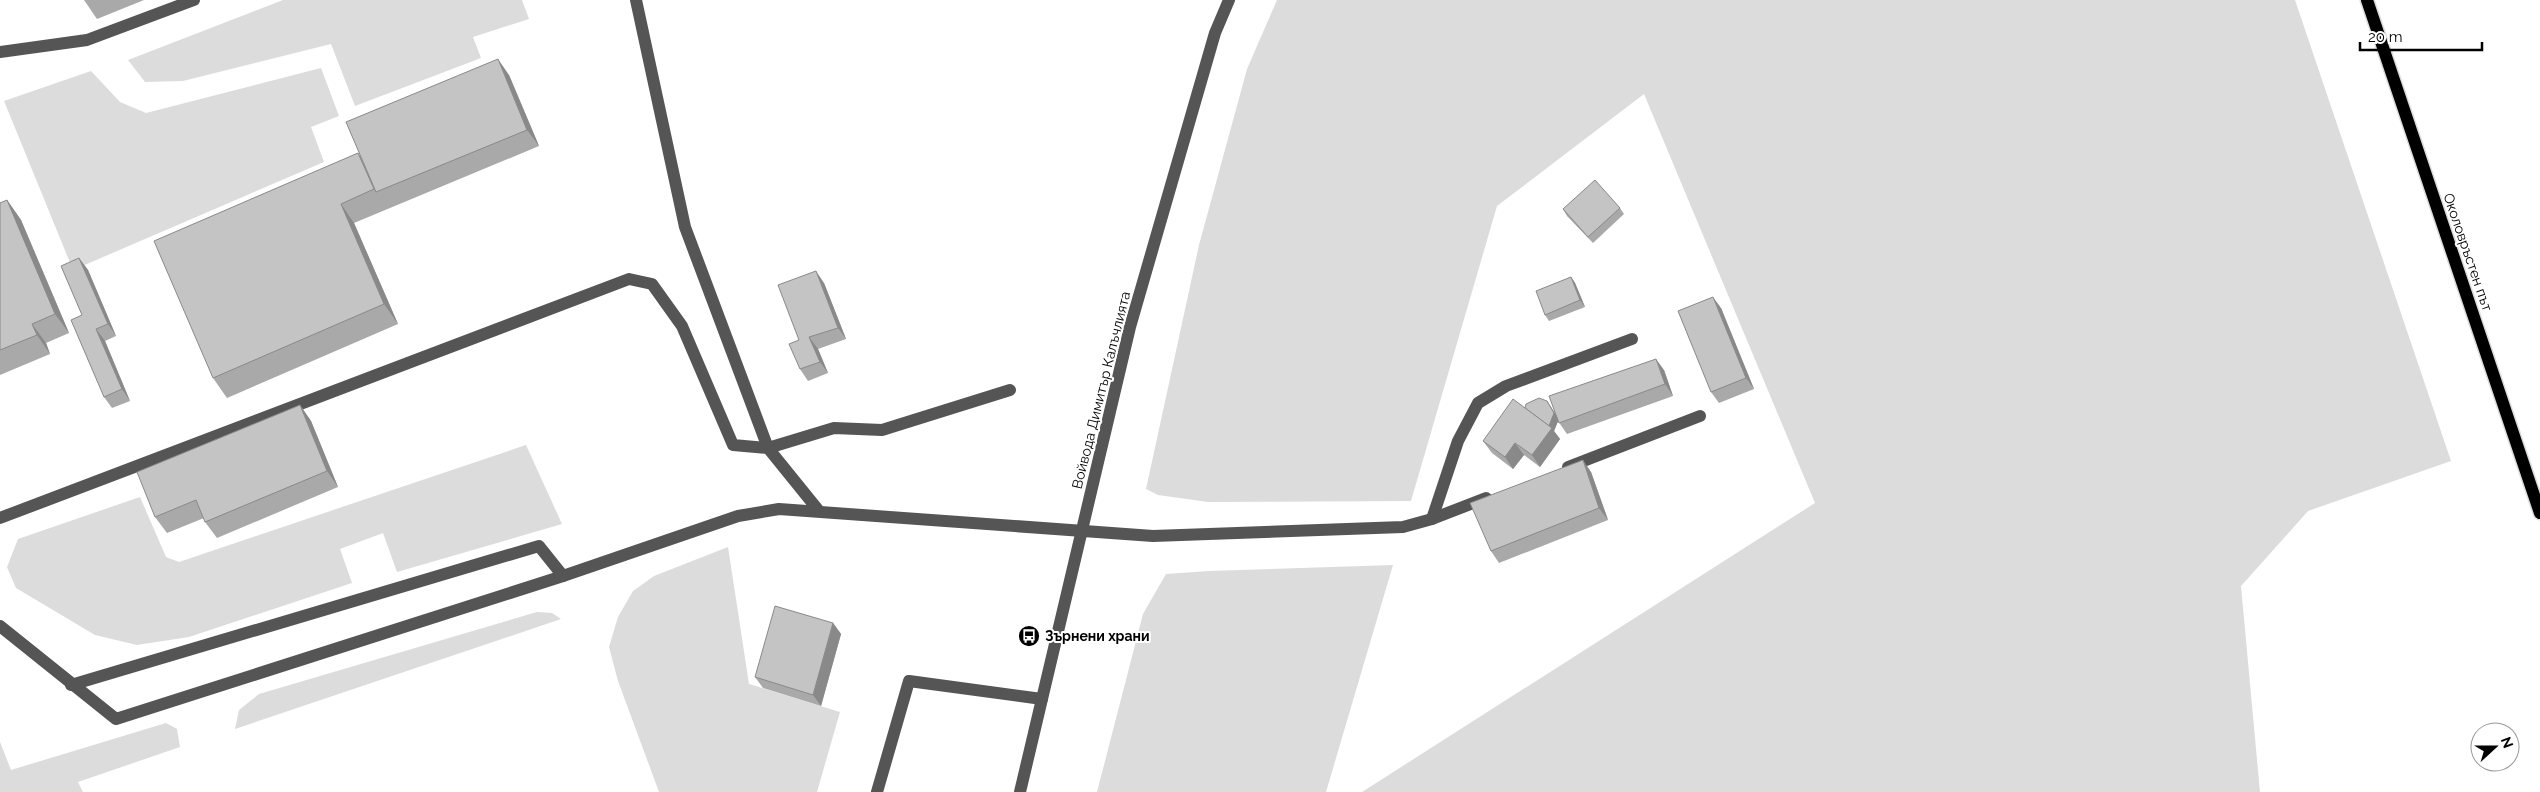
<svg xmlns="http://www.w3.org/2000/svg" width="2540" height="792" viewBox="0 0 2540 792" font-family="Raleway,sans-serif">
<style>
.green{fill:#dcdcdc}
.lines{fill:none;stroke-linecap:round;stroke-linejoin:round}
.major-casing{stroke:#dbdbdb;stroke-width:15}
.minor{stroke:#555;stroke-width:12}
.major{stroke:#000;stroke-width:12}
.wall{fill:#a9a9a9}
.shaded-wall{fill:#898989}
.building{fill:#c4c4c4;stroke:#898989}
.labels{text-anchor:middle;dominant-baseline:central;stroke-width:4;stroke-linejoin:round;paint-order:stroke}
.street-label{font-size:14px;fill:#000;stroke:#fff}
.poi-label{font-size:14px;font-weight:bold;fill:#000;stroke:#fff;text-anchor:start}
</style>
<rect width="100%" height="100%" fill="#fff"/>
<g class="green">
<path d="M283 0H522L529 19 473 37 481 58 355 106 331 44 183 81 145 82 128 60Z"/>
<path d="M1277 0H2295L2451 461 2308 511 2241 586 2260 792H1362L1815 503 1644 94 1497 206 1411 501 1208 502 1158 495 1146 489 1199 245 1247 69Z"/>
<path d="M321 68 339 116 311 127 324 162 73 270 4 101 91 71 120 102 146 113Z"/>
<path d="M526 445 562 524 397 572 383 533 340 549 352 583 189 637 137 645 95 635 16 588 7 567 18 539 140 497 166 557 179 562Z"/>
<path d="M728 547 749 684 840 712 817 792H659L618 681 609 647 618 617 633 591 654 576Z"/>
<path d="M1393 565 1326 792H1097L1143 614 1166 574 1209 571Z"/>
<path d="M537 612 552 613 561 619 235 729 239 710 259 694Z"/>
<path d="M166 723 177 729 180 747 78 782 83 792H0V742L11 770Z"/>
</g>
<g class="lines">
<g class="major-casing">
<path id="major" d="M2367 0 2540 513"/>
</g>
<g class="minor">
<path d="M636 0 685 227 768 448 819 511"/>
<path d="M0 52 87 40 194 0"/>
<path d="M1568 467 1700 416"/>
<path d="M0 518 629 279 652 284 682 326 733 445 768 448 834 428 882 430 1010 390"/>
<path d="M1432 519 1458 441 1478 403 1506 386 1632 339"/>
<path d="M0 626 116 719 563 576 738 516 779 509 1153 536 1403 527 1432 519 1486 498"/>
<path d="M71 685 539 546 563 576"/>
<path d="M877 792 909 681 1042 699"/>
<path d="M1020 792 1130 327 1215 33 1229 0"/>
</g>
<use href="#major" class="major"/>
</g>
<g class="wall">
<path d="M84 0H144L97 19Z"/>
<path d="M509 75 539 146 354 223 398 324 227 398 213 378 358 153 360 156Z"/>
<path d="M7 200 21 220 69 333 46 343 50 354 0 375V203Z"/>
<path d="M1620 208 1624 214 1593 243 1567 216 1563 209Z"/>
<path d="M79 258 88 270 116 336 105 341 130 401 112 408 104 397Z"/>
<path d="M1571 277 1575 283 1585 307 1549 321 1545 315Z"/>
<path d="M824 283 846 339 818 349 828 373 808 381 800 369 799 340Z"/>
<path d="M1721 308 1754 389 1719 403 1711 392Z"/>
<path d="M1664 370 1673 396 1567 434 1558 421 1554 431 1560 439 1540 467 1524 455 1513 469 1492 453 1483 441 1525 408 1555 414Z"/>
<path d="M300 405 311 421 338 487 217 538 205 522 204 518 167 533 155 517Z"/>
<path d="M1591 472 1608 520 1499 563 1491 551Z"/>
<path d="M833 623 841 634 821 706 763 688 755 677Z"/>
</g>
<g class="shaded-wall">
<path d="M498 59 509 75 539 146 527 130Z"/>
<path d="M7 200 21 220 69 333 55 314Z"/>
<path d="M341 204 354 223 398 324 384 304Z"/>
<path d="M79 258 88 270 116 336 108 324Z"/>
<path d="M816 271 824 283 846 339 838 328Z"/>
<path d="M1571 277 1575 283 1585 307 1580 300Z"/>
<path d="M1713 297 1721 308 1754 389 1746 378Z"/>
<path d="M32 324 46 343 50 354 37 335Z"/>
<path d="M96 329 105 341 130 401 122 389Z"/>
<path d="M809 337 818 349 828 373 820 362Z"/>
<path d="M1656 359 1664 370 1673 396 1665 384Z"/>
<path d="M1547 401 1559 419 1554 431 1560 439 1540 467 1532 455Z"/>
<path d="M300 405 311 421 338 487 327 471Z"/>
<path d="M1515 443 1524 455 1513 469 1505 457Z"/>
<path d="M1583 460 1591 472 1608 520 1599 508Z"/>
<path d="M833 623 841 634 821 706 813 695Z"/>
</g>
<g class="building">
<path d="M498 59 527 130 376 192 346 122Z"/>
<path d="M358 153 374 189 341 204 384 304 213 378 154 241Z"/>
<path d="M1595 180 1620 208 1588 237 1563 209Z"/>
<path d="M7 200 55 314 32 324 37 335 0 350V203Z"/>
<path d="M79 258 108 324 96 329 122 389 104 397 71 320 82 315 61 266Z"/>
<path d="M816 271 838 328 809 337 820 362 800 369 789 344 799 340 778 285Z"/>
<path d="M1571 277 1580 300 1545 315 1536 291Z"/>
<path d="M1713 297 1746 378 1711 392 1678 311Z"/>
<path d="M1656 359 1665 384 1559 423 1549 396Z"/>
<path d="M1539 398 1547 401 1554 413 1549 426 1525 408 1526 404Z"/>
<path d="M1513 399 1552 428 1532 455 1515 443 1505 457 1483 441Z"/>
<path d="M300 405 327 471 205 522 196 500 155 517 137 472Z"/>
<path d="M1583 460 1599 508 1491 551 1470 503Z"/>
<path d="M775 606 833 623 813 695 755 677Z"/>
</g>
<defs>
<g id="bus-disc" transform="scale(1.125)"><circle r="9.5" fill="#000" stroke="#fff"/><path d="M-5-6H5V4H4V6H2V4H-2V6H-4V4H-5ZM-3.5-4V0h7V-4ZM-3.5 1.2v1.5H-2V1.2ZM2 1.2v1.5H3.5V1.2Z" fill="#fff"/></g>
</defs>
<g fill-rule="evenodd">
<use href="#bus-disc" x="1029" y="636"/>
</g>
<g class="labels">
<g class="street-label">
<text transform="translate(2468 252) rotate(71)">Околовръстен път</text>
<text transform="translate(1101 390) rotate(-76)">Войвода Димитър Калъчлията</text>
</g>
<g class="poi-label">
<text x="1045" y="636">Зърнени храни</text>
</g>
</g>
<g transform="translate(2495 747) rotate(69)"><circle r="24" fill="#ffffff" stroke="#999999"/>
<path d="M0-4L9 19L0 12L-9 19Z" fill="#000000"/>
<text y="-8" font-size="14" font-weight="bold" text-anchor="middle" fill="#000000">N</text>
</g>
<path d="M2360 42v8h122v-8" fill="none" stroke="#000000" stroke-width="2.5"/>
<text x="2368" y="42" font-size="15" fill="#000000" stroke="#ffffff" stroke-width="4" paint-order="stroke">20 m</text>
</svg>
